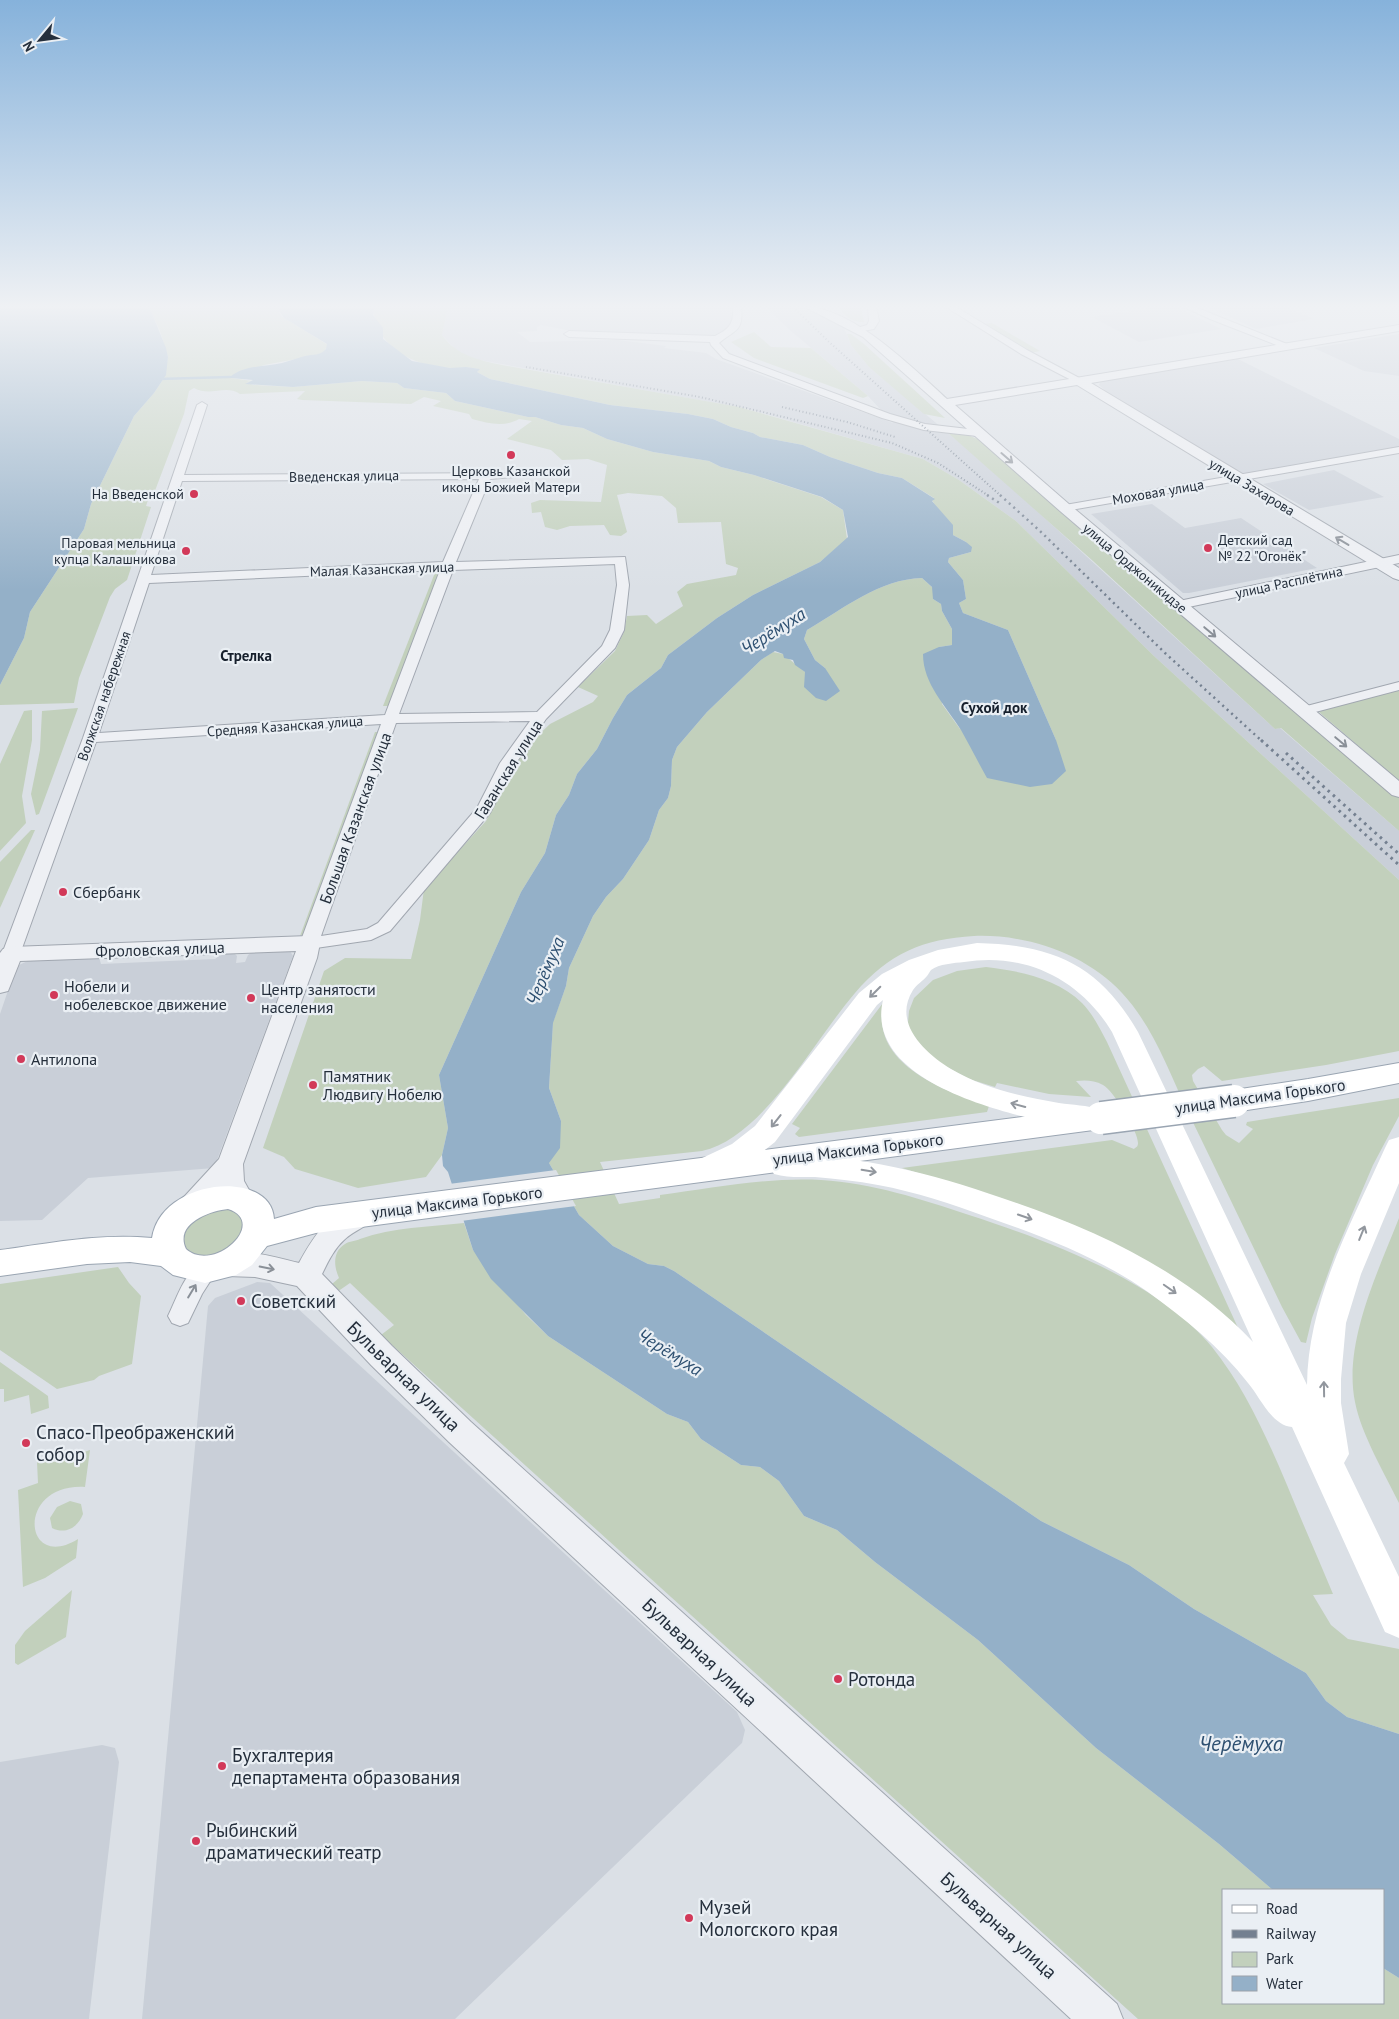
<svg xmlns="http://www.w3.org/2000/svg" width="1399" height="2019" viewBox="0 0 1399 2019" font-family="'PT Sans',sans-serif">
<style>
.built{fill:#c9cfd8}
.green{fill:#c2d0bc}
.water{fill:#94b0c8}
.pier{fill:#dbe0e6}
.lines{fill:none;stroke-linecap:round;stroke-linejoin:round}
.stream{stroke:#94b0c8;stroke-width:2.5}
.minor-casing{stroke:#a1a7b0;stroke-width:2}
.tertiary-casing{stroke:#a1a7b0;stroke-width:2}
.primary-casing{stroke:#9aa5b2;stroke-width:2}
.minor{fill:#eef0f4;fill-rule:evenodd}
.tertiary{fill:#eef0f4;fill-rule:evenodd}
.secondary{fill:#fff;fill-rule:evenodd}
.primary{fill:#fff;fill-rule:evenodd}
.rail-far2{stroke:#748090;stroke-width:2;stroke-dasharray:1 2.5;stroke-linecap:butt}
.rail-far1{stroke:#748090;stroke-width:2.5;stroke-dasharray:2 4;stroke-linecap:butt}
.rail{stroke:#748090;stroke-width:3;stroke-dasharray:2.5 4.5;stroke-linecap:butt}
.primary-bridge-casing{stroke:#9aa5b2;stroke-width:35;stroke-linecap:butt}
.primary-bridge{stroke:#fff;stroke-width:32}
.oneway{stroke:#8a9098}
.oneway2{stroke:#92979e}
.poi-dot{fill:#d23959;stroke:#eaeff4;stroke-width:2}
.labels{text-anchor:middle;dominant-baseline:central;stroke-width:4.5;stroke-linejoin:round;paint-order:stroke}
.far-poi-label{font-size:14px;fill:#252f3c;stroke:#eaeff4;text-anchor:end}
.far-street-label{font-size:14px;fill:#252f3c;stroke:#eaeff4}
.far-neighbourhood-label{font-size:15px;font-weight:bold;fill:#17202d;stroke:#eaeff4}
.street-label{font-size:16px;fill:#252f3c;stroke:#eaeff4}
.poi-label{font-size:16px;fill:#252f3c;stroke:#eaeff4;text-anchor:start}
.water-label{font-size:18px;font-style:italic;fill:#2e5071;stroke:#eaeff4}
.near-poi-label{font-size:19px;fill:#252f3c;stroke:#eaeff4;text-anchor:start}
.near-street-label{font-size:19px;fill:#252f3c;stroke:#eaeff4}
.near-water-label{font-size:21px;font-style:italic;fill:#2e5071;stroke:#eaeff4}
</style>
<rect width="100%" height="100%" fill="#dbe0e6"/>
<g class="built">
<path d="M448 307H730L733 320 724 331 711 336 577 332 541 325 537 327V331L517 332 530 342 618 340 666 346 664 348 706 353 716 359 893 423 868 396 791 331 766 307H809L843 325 851 345 869 367 990 468 1275 729 1280 728 1399 831V880L1154 656 1016 521 959 480 923 459 748 409 474 359 457 351 442 335Z"/>
<path d="M1158 307H1176L1221 329 1139 342 1092 317Z"/>
<path d="M1208 307H1286L1314 319 1256 329Z"/>
<path d="M1399 334V376L1364 371 1314 348Z"/>
<path d="M1234 357 1399 439V447L1243 475 1110 395 1099 385 1101 381Z"/>
<path d="M1334 470 1384 497 1309 510 1263 484Z"/>
<path d="M1152 504 1185 528 1241 518 1317 568 1189 593H1183L1091 514Z"/>
<path d="M290 951 293 956 214 1168 88 1178 42 1220 0 1221V1014L14 973 19 965 30 960 99 957 101 964 215 959 221 954 234 953 237 956 236 963 245 962 248 955 252 952Z"/>
<path d="M257 1282 270 1283 737 1712 745 1730 742 1743 455 2019H142L208 1306 215 1298Z"/>
<path d="M102 1745 115 1748 119 1762 89 2019H0V1762Z"/>
</g>
<g class="green">
<path d="M146 307H277L281 316 328 345 324 352 318 355 264 365 231 378 253 381 247 382 253 385 293 387 362 381 397 383 404 388 446 393 455 401 528 417H535L561 425 583 428 607 439 653 452 709 461 721 467 754 475 821 497 843 510 847 539 820 562 753 595 717 618 668 655 661 668 627 695 613 718 597 749 577 774 569 795 556 815 545 853 521 892 439 1075 448 1128 442 1155 426 1177 358 1188 295 1169 284 1157 263 1148 324 971 345 958 411 959 420 920 424 889 486 821 526 747 550 724 593 702 598 696 578 687 615 651 624 632 627 616 647 615 656 624 683 606 677 592 687 584 736 575 738 568 726 564 721 522 678 523 676 508 662 496 628 493 617 495 627 532 621 536 610 535 604 525 570 526 557 530 545 527 541 512 532 513 531 503 540 500 601 502 607 465 588 459 562 460 551 450 507 439 532 421 519 419C503 428 488 423 472 419L469 414 433 406 441 401 424 397 411 404 302 400 297 399 305 391 240 394C225 384 211 397 194 388L189 391 184 414 153 496 149 497 146 506 151 507 127 580 115 589 110 597 79 678 74 703 0 705V685L24 638 30 612 84 529 91 504 134 416 154 393 164 378 168 357 160 331 151 311Z"/>
<path d="M375 307H448L442 335C457 356 479 360 502 365L739 407 923 459 959 480 1016 521 1154 656 1399 880V1051L1326 1065 1222 1081 1204 1066 1198 1069 1192 1075 1193 1081 1222 1130 1226 1135 1239 1143 1253 1129 1246 1125 1247 1122 1399 1098V1116L1373 1165 1335 1254 1312 1318 1306 1343 1301 1342 1282 1307C1250 1240 1218 1174 1186 1108 1168 1069 1152 1025 1122 993 1086 954 1027 934 974 936 923 939 889 953 855 993 815 1039 763 1138 702 1151L600 1162 619 1204 660 1198V1195C713 1188 767 1177 821 1180 872 1183 921 1199 969 1215 1049 1241 1158 1281 1212 1347 1245 1388 1267 1438 1287 1485 1302 1522 1318 1558 1333 1594L1313 1595 1331 1625 1348 1639 1399 1649V1734L1347 1717 1326 1701 1306 1673 1194 1609 1129 1565 1041 1521 674 1271 664 1266 648 1264 613 1246 579 1215 549 1163 561 1121 549 1088 553 1022 566 986 569 968 593 916 606 897 623 879 649 840 659 810 668 798 671 786 672 760 677 747 707 712 761 660 773 652 783 654 805 672 825 668 815 660 804 639 807 630C843 609 880 579 922 578L933 588V599L941 604 942 611 952 629V645L939 647 942 704 960 729 1056 740 1008 630 963 613 959 603 966 599 963 580 948 562 949 558 971 552 966 542 953 535 932 500 934 498 902 478 878 473 830 457 803 445 760 437 753 433 731 427 713 419 688 414 610 405 490 379 477 372 479 369C469 367 461 368 452 368 425 368 390 355 379 329 375 321 373 316 375 307Z"/>
<path d="M839 307H861L864 322C854 323 843 316 839 307Z"/>
<path d="M992 323 1040 351 1030 353 983 324Z"/>
<path d="M754 332 771 347 811 348 868 396 863 398 754 358 731 342Z"/>
<path d="M847 334H851L864 344 945 418 924 414 869 367 851 345Z"/>
<path d="M947 432 968 435 982 441 1399 798V831L1281 728 1275 729 1093 561Z"/>
<path d="M436 570 441 572 390 706H383Z"/>
<path d="M1399 690V781L1319 712 1323 710Z"/>
<path d="M78 708 39 814 36 815 31 794 40 750 42 711Z"/>
<path d="M32 710V740L22 796 26 823 0 851V764L24 711Z"/>
<path d="M375 732H381L304 934 300 936Z"/>
<path d="M31 830H35L0 908V862Z"/>
<path d="M986 967C1019 971 1057 978 1082 1003 1093 1014 1100 1029 1107 1042L1239 1330 1069 1223 1015 1203 902 1168 1112 1140 1134 1149C1136 1147 1138 1147 1138 1143 1138 1131 1114 1091 1103 1085 1094 1080 1085 1080 1076 1081L1091 1097 1049 1094 997 1083 995 1087 969 1079 932 1059 909 1032 908 1022 909 1011 914 998 933 980 957 971Z"/>
<path d="M883 1003 884 1004C869 1064 945 1091 989 1106L987 1112 799 1137 795 1134 800 1128 792 1124Z"/>
<path d="M210 1206 242 1210 245 1239 209 1259 185 1251 181 1231Z"/>
<path d="M1399 1218V1503C1385 1474 1361 1434 1355 1402 1343 1343 1378 1272 1399 1218Z"/>
<path d="M464 1223 473 1250 526 1315 548 1336 667 1414 688 1422 701 1439 741 1465 760 1467 779 1481 804 1516 837 1530 875 1562 978 1640 1096 1748 1219 1844 1273 1890H1223V2003H1383V1968L1399 1978V2019H1138L381 1335 394 1325 350 1283 337 1292 332 1284 339 1278C334 1267 332 1252 345 1244 349 1241 356 1241 360 1239 393 1227 429 1227 464 1223Z"/>
<path d="M118 1267 129 1283 141 1296 132 1364 99 1376 94 1380 57 1389 0 1350V1284Z"/>
<path d="M0 1362 48 1396 49 1408 31 1414 29 1395 4 1402V1389H0Z"/>
<path d="M90 1450 85 1487C15 1483 23 1573 78 1539L76 1558 45 1578 23 1587 18 1490 38 1483 37 1462 53 1456 54 1462Z"/>
<path d="M70 1501 81 1504 83 1514C78 1527 66 1535 52 1528L50 1518 57 1507Z"/>
<path d="M72 1590 66 1637 18 1665 15 1663V1645L25 1631Z"/>
</g>
<g class="water">
<path d="M0 307H146L151 311 166 348 168 357 166 375 154 393 134 416 91 504 84 529 30 612 24 638 0 685Z"/>
<path d="M277 307H375L373 315 383 328V339L412 361 450 368 466 367 480 369 477 372 490 379 610 405 688 414 713 419 731 427 753 433 760 437 803 445 830 457 878 473 902 478 935 499 932 501 953 525V535L966 542 972 547 971 552 949 558 948 562 963 580 966 599 959 603 963 613 1008 630 1056 740 1066 771 1052 784 1030 787 987 778C978 762 970 746 961 730 946 706 923 684 923 654L939 647 952 645V629L942 611 941 604 933 599 932 587 922 578C880 579 843 609 807 630L804 639 815 660 825 668 840 691 826 701 816 698 804 687 805 672 795 665 793 660 784 658 783 654 775 651 761 660 707 712 677 747 672 760 671 786 668 798 659 810 649 840 623 879 606 897 593 916 569 968 566 986 553 1023 549 1088 561 1121 560 1148 549 1163 579 1215 613 1246 648 1264 664 1266 674 1271 1041 1521 1129 1565 1194 1609 1306 1673 1326 1701 1347 1717 1399 1734V1978L1383 1968V1890H1273L1219 1844 1096 1748 978 1640 875 1562 837 1530 804 1516 779 1481 760 1467 741 1465 701 1439 688 1422 667 1414 548 1336 491 1279 473 1250 448 1172 443 1166 442 1155 448 1128 439 1075 521 892 545 853 556 815 569 795 577 774 597 749 613 718 627 695 661 668 668 655 717 618 753 595 820 562 848 537 843 510 822 497 754 475 721 467 709 461 653 452 607 439 583 428 561 425 535 417H528L455 401 446 393 404 388 397 383 362 381 293 387 245 384 253 380 231 378 230 377C244 365 265 367 282 363 290 361 297 358 305 356 313 354 320 356 326 349L327 344 284 318Z"/>
</g>
<path class="pier" d="M556 1170 576 1206 461 1221 449 1184Z"/>
<g class="lines">
<path class="stream" d="M158 379 230 377"/>
<g class="minor-casing">
<g id="minor">
<path d="M733 307H741C744 332 734 330 719 343L729 354 890 414 925 424 977 430 982 433 977 436 924 430 882 418 723 358 711 345 710 342 569 337 564 334 569 331 715 336C730 329 734 323 733 307Z"/>
<path d="M868 307H876L879 321 874 329 857 332V328L867 325 869 321Z"/>
<path d="M946 307H956L1027 350 1083 380 1078 383 1075 382 1021 354Z"/>
<path d="M1184 307H1195L1292 346 1287 349 1284 348 1210 319Z"/>
<path d="M202 402 207 405 184 475 514 473 516 475 514 477 490 479 456 562 625 557 629 585 624 630 615 648 546 719 516 763 490 813 390 931 371 940 309 949 303 947 300 943 381 724 96 742 20 954 17 958 11 960 5 958 2 954 83 738 197 405ZM479 479 443 562 151 575 182 481ZM615 564 617 585 610 630 602 646 537 712 399 714 453 570ZM440 570 385 715 99 733 149 583ZM530 721 500 763 477 808 378 923 367 929 321 936 396 723Z"/>
<path d="M1399 447V453L1065 511 1059 508 1065 505Z"/>
<path d="M1399 555V563L1179 609 1172 605 1179 601Z"/>
<path d="M1399 682V690L1304 715 1299 714 1297 711 1299 708Z"/>
<path d="M207 1260 215 1263 218 1269 202 1294 188 1323 180 1326 172 1323 168 1316C177 1298 186 1267 207 1260Z"/>
</g>
</g>
<g class="tertiary-casing">
<g id="tertiary">
<path d="M805 307C851 306 914 369 947 399L1399 325V331L1091 383 1399 568V580L1393 578 1077 385 955 405 1070 505 1399 781V797L1392 795 1060 511 863 337Z"/>
<path d="M309 936 317 938 320 943 317 958 243 1164 244 1181 254 1199 250 1206 240 1210 230 1206 222 1191C210 1205 204 1220 183 1214L179 1206 183 1198 219 1159 296 951 20 961 8 991 0 993V953L3 949 11 947Z"/>
<path d="M362 1204 372 1207 376 1215C369 1227 354 1230 344 1240 334 1249 328 1262 322 1274L392 1346 471 1422 1117 2004 1123 2019H1071L449 1442 371 1365 297 1286 255 1277 227 1276 217 1272 213 1264 217 1256C243 1247 273 1257 299 1263 316 1232 327 1216 362 1204Z"/>
</g>
</g>
<g class="primary-casing">
<g id="primary">
<path d="M1399 1063V1083L1308 1101 1234 1112 1224 1109 1219 1101 1224 1093 1234 1090 1308 1079Z"/>
<path d="M1101 1107 1112 1110 1116 1118 1112 1126 1101 1129 316 1233 267 1246 252 1265 236 1275 205 1283 173 1275 161 1266 130 1262 87 1264 0 1276V1250C51 1243 100 1233 152 1238 161 1178 271 1168 274 1219L316 1207ZM228 1209C269 1222 214 1274 186 1249 174 1224 209 1211 228 1209Z"/>
</g>
</g>
<use href="#minor" class="minor"/>
<use href="#tertiary" class="tertiary"/>
<path class="secondary" d="M977 943C1054 945 1099 965 1138 1032L1307 1385C1308 1300 1351 1224 1385 1148L1389 1140 1399 1137V1183L1361 1274 1346 1323 1341 1379V1403L1349 1454 1344 1463 1399 1577V1638L1385 1632 1292 1427C1272 1426 1260 1397 1248 1383 1220 1347 1184 1318 1148 1292 1100 1258 1042 1236 987 1217 952 1204 916 1192 878 1185 857 1181 836 1179 815 1177 800 1177 787 1178 774 1174L769 1166 774 1158 784 1155C860 1155 931 1173 1002 1198 1095 1229 1185 1270 1253 1342L1112 1032C1080 979 1025 952 964 962 954 963 939 964 931 970 930 971 928 975 927 976 923 981 917 984 913 990 892 1023 925 1053 951 1069 983 1088 1022 1097 1059 1103 1073 1105 1087 1105 1100 1110L1104 1117 1100 1124C1077 1131 1048 1123 1025 1117 974 1104 866 1072 883 1000L877 1005 775 1142 752 1160 718 1176 708 1179 698 1176 693 1168 698 1160 732 1144 755 1126 859 993 882 974 909 960 938 950Z"/>
<use href="#primary" class="primary"/>
<g class="rail-far2">
<path d="M793 307 828 341 1001 496"/>
<path d="M526 367 700 397 892 443 938 463 989 496"/>
<path d="M782 407 847 422 895 437"/>
</g>
<g class="rail-far1">
<path d="M987 495 1001 504"/>
<path d="M1000 495 1040 531 1165 653 1263 742"/>
</g>
<g class="rail">
<path d="M1261 740 1399 865"/>
<path d="M1286 753 1399 854"/>
</g>
<g class="primary-bridge-casing">
<path id="primary-bridge" d="M1101 1118 1234 1101"/>
</g>
<use href="#primary-bridge" class="primary-bridge"/>
</g>
<defs><path id="oneway-shaft" d="M-6 0H5M1.5-3L5.5 0L1.5 3" fill="none" stroke-width="1.6" stroke-linecap="round" stroke-linejoin="round" transform="scale(1.25)"/></defs>
<g class="oneway">
<use href="#oneway-shaft" transform="translate(1007 458) rotate(41)"/>
<use href="#oneway-shaft" transform="translate(1342 541) rotate(-149)"/>
<use href="#oneway-shaft" transform="translate(1210 632) rotate(40)"/>
<use href="#oneway-shaft" transform="translate(1341 742) rotate(40)"/>
<use href="#oneway-shaft" transform="translate(267 1268) rotate(11)"/>
<use href="#oneway-shaft" transform="translate(192 1291) rotate(-59)"/>
</g>
<g class="oneway2">
<use href="#oneway-shaft" transform="translate(875 992) rotate(135)"/>
<use href="#oneway-shaft" transform="translate(1018 1105) rotate(-165)"/>
<use href="#oneway-shaft" transform="translate(776 1121) rotate(128)"/>
<use href="#oneway-shaft" transform="translate(869 1171) rotate(9)"/>
<use href="#oneway-shaft" transform="translate(1025 1217) rotate(19)"/>
<use href="#oneway-shaft" transform="translate(1362 1233) rotate(-68)"/>
<use href="#oneway-shaft" transform="translate(1170 1289) rotate(35)"/>
<use href="#oneway-shaft" transform="translate(1324 1389) rotate(-91)"/>
</g>
<linearGradient id="sky" x2="0" y2="1"><stop stop-color="#86b2db"/><stop offset="0.52" stop-color="#eff1f4"/><stop offset="1" stop-color="#eff1f4" stop-opacity="0"/></linearGradient>
<rect width="1399" height="590" fill="url(#sky)"/>
<g class="poi-dot">
<circle cx="511" cy="455" r="5"/>
<circle cx="194" cy="494" r="5"/>
<circle cx="1208" cy="548" r="5"/>
<circle cx="186" cy="551" r="5"/>
<circle cx="63" cy="892" r="5"/>
<circle cx="54" cy="995" r="5"/>
<circle cx="251" cy="998" r="5"/>
<circle cx="21" cy="1059" r="5"/>
<circle cx="313" cy="1085" r="5"/>
<circle cx="241" cy="1301" r="5"/>
<circle cx="26" cy="1443" r="5"/>
<circle cx="838" cy="1679" r="5"/>
<circle cx="222" cy="1766" r="5"/>
<circle cx="196" cy="1841" r="5"/>
<circle cx="689" cy="1918" r="5"/>
</g>
<g class="labels">
<g class="far-poi-label">
<text x="511" y="471" text-anchor="middle">Церковь Казанской<tspan x="511" dy="16">иконы Божией Матери</tspan></text>
<text x="184" y="494">На Введенской</text>
<text x="1218" y="540" text-anchor="start">Детский сад<tspan x="1218" dy="16">№ 22 "Огонёк"</tspan></text>
<text x="176" y="543">Паровая мельница<tspan x="176" dy="16">купца Калашникова</tspan></text>
</g>
<g class="far-street-label">
<text transform="translate(344 476) rotate(-1)">Введенская улица</text>
<text transform="translate(1252 487) rotate(31)">улица Захарова</text>
<text transform="translate(1158 492) rotate(-10)">Моховая улица</text>
<text transform="translate(1135 568) rotate(40)">улица Орджоникидзе</text>
<text transform="translate(382 569) rotate(-2)">Малая Казанская улица</text>
<text transform="translate(1289 582) rotate(-12)">улица Расплётина</text>
<text transform="translate(104 696) rotate(-71)">Волжская набережная</text>
<text transform="translate(285 726) rotate(-4)">Средняя Казанская улица</text>
</g>
<g class="far-neighbourhood-label">
<text x="246" y="655">Стрелка</text>
<text x="994" y="707">Сухой док</text>
</g>
<g class="street-label">
<text transform="translate(508 769) rotate(-58)">Гаванская улица</text>
<text transform="translate(355 818) rotate(-70)">Большая Казанская улица</text>
<text transform="translate(160 949) rotate(-2)">Фроловская улица</text>
<text transform="translate(1260 1096) rotate(-8)">улица Максима Горького</text>
<text transform="translate(858 1149) rotate(-7)">улица Максима Горького</text>
<text transform="translate(457 1202) rotate(-7)">улица Максима Горького</text>
</g>
<g class="poi-label">
<text x="73" y="892">Сбербанк</text>
<text x="64" y="986">Нобели и<tspan x="64" dy="18">нобелевское движение</tspan></text>
<text x="261" y="989">Центр занятости<tspan x="261" dy="18">населения</tspan></text>
<text x="31" y="1059">Антилопа</text>
<text x="323" y="1076">Памятник<tspan x="323" dy="18">Людвигу Нобелю</tspan></text>
</g>
<g class="water-label">
<text transform="translate(773 631) rotate(-32)">Черёмуха</text>
<text transform="translate(545 971) rotate(-67)">Черёмуха</text>
<text transform="translate(670 1352) rotate(32)">Черёмуха</text>
</g>
<g class="near-poi-label">
<text x="251" y="1301">Советский</text>
<text x="36" y="1432">Спасо-Преображенский<tspan x="36" dy="22">собор</tspan></text>
<text x="848" y="1679">Ротонда</text>
<text x="232" y="1755">Бухгалтерия<tspan x="232" dy="22">департамента образования</tspan></text>
<text x="206" y="1830">Рыбинский<tspan x="206" dy="22">драматический театр</tspan></text>
<text x="699" y="1907">Музей<tspan x="699" dy="22">Мологского края</tspan></text>
</g>
<g class="near-street-label">
<text transform="translate(404 1376) rotate(44)">Бульварная улица</text>
<text transform="translate(700 1652) rotate(43)">Бульварная улица</text>
<text transform="translate(999 1925) rotate(42)">Бульварная улица</text>
</g>
<g class="near-water-label">
<text x="1241" y="1743">Черёмуха</text>
</g>
</g>
<rect x="1222" y="1889" width="162" height="115" fill="#eaeff4" stroke="#9ba2aa"/>
<rect x="1232" y="1905" width="25" height="8" fill="#ffffff" stroke="#9ba2aa"/>
<text x="1266" y="1914" font-size="15" fill="#252f3c">Road</text>
<rect x="1232" y="1930" width="25" height="8" fill="#748090" stroke="#9ba2aa"/>
<text x="1266" y="1939" font-size="15" fill="#252f3c">Railway</text>
<rect x="1232" y="1952" width="25" height="15" fill="#c2d0bc" stroke="#9ba2aa"/>
<text x="1266" y="1964" font-size="15" fill="#252f3c">Park</text>
<rect x="1232" y="1976" width="25" height="15" fill="#94b0c8" stroke="#9ba2aa"/>
<text x="1266" y="1989" font-size="15" fill="#252f3c">Water</text>
<g transform="translate(40 40) rotate(241)" stroke="#eaeff4" stroke-width="4" paint-order="stroke">
<path d="M0-4L9 19L0 12L-9 19Z" fill="#252f3c"/>
<text y="-8" font-size="14" font-weight="bold" text-anchor="middle" fill="#252f3c">N</text>
</g>
</svg>
